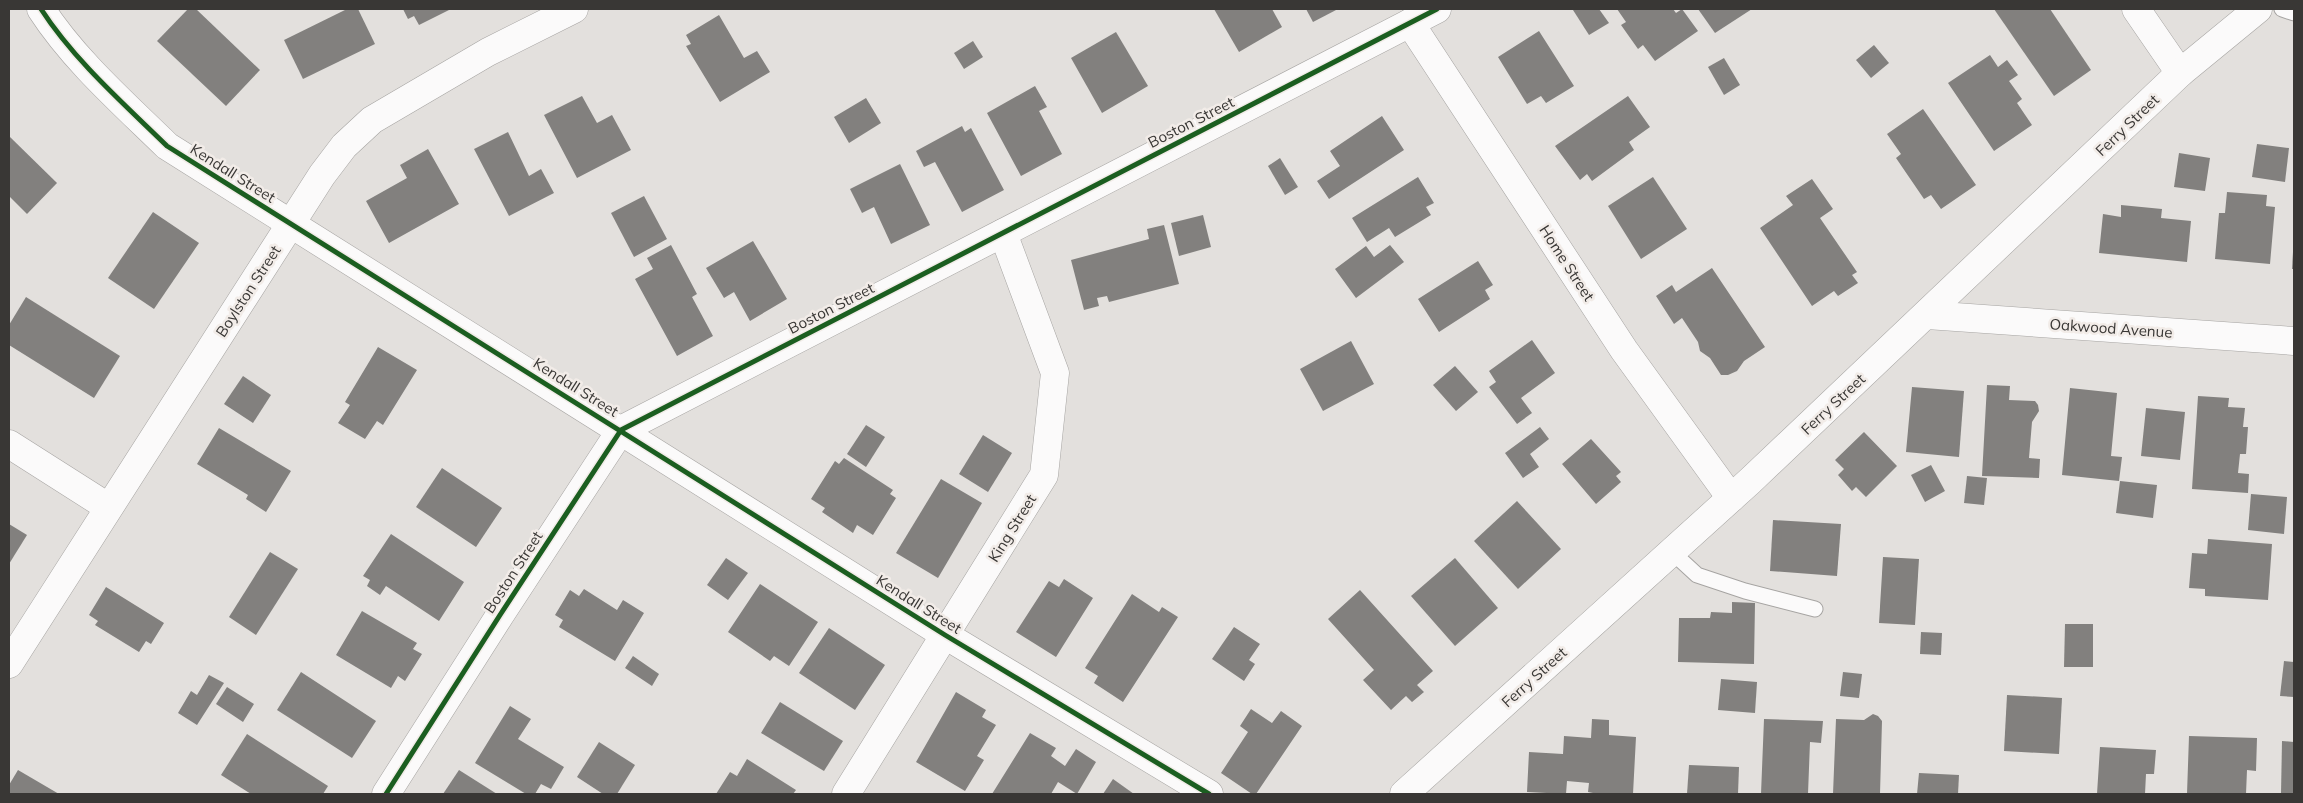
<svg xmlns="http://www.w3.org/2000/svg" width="2303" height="803" viewBox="0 0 2303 803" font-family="Mulish,sans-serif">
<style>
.building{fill:#82807e}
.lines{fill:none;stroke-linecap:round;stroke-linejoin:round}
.service-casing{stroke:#a6a4a2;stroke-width:17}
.minor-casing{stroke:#a6a4a2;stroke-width:29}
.tertiary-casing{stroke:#a6a4a2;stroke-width:29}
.service{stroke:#fbfafa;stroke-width:15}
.minor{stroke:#fbfafa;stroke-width:28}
.tertiary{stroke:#fbfafa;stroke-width:28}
.cycleway-casing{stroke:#f2ece8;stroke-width:8}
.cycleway{stroke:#1b5e20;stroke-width:5}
.labels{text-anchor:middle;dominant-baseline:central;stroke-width:5;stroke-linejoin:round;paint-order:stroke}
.street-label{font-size:15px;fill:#393735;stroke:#f2ece8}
</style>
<rect width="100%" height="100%" fill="#e3e0dd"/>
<g class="building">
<path d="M188 9H196L260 70 226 106 157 41Z"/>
<path d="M347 9H358L375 44 303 79 284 40Z"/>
<path d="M403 9H451L419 25 414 16 408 19Z"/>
<path d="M1214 9H1272L1282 27 1239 52Z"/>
<path d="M1306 9H1338L1313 22Z"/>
<path d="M1599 9 1609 23 1589 35 1573 10Z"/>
<path d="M1617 9H1673L1676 13 1682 9 1698 31 1655 61 1643 45 1638 49 1621 25 1626 22Z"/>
<path d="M1698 9H1752L1715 33Z"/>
<path d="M1994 9H2050L2091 70 2054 96Z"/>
<path d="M719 15 744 58 757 51 770 72 720 102 686 46 691 44 686 35Z"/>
<path d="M1539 31 1574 86 1546 103 1541 96 1527 104 1498 57Z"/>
<path d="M1116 32 1148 86 1102 113 1071 58Z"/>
<path d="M973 41 983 57 964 69 954 53Z"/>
<path d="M1874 45 1889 63 1871 78 1856 60Z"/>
<path d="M1990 55 1998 67 2007 60 2018 75 2009 81 2022 99 2017 103 2032 125 1994 151 1948 83Z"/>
<path d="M1724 58 1740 85 1724 95 1708 67Z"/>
<path d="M1035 86 1047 107 1039 111 1062 154 1021 176 987 113Z"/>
<path d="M582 96 597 123 612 115 631 150 577 178 544 115Z"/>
<path d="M1628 96 1650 127 1629 142 1634 150 1592 181 1587 174 1580 180 1555 146Z"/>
<path d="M866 98 881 123 849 143 834 117Z"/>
<path d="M1923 109 1976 185 1941 209 1931 195 1924 199 1896 158 1901 154 1887 134Z"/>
<path d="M1382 116 1404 150 1329 199 1317 181 1340 166 1330 151Z"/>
<path d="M962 126 965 132 971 128 1004 190 962 212 935 162 924 167 916 151Z"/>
<path d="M508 132 529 176 541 169 554 193 509 216 474 149Z"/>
<path d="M9 136 57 183 27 214 9 196Z"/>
<path d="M2257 144 2289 148 2285 182 2252 177Z"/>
<path d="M428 149 459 204 389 243 366 201 407 178 400 165Z"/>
<path d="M2179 153 2210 158 2205 191 2174 187Z"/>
<path d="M1280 158 1298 187 1285 195 1268 166Z"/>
<path d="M900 164 930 225 891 244 874 207 862 213 850 189Z"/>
<path d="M1418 177 1434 203 1426 207 1431 215 1395 237 1389 228 1367 242 1352 218Z"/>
<path d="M1653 177 1687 229 1641 259 1608 206Z"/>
<path d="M1812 179 1833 209 1820 218 1857 272 1852 275 1858 283 1838 296 1834 291 1812 306 1760 228 1793 205 1786 196Z"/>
<path d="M2227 192 2267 195 2266 206 2275 207 2270 264 2215 259 2219 213H2225Z"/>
<path d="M644 196 667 239 634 257 611 213Z"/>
<path d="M2121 205 2162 209 2161 218 2191 221 2187 262 2099 253 2103 214 2121 217Z"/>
<path d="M153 212 199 243 154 309 108 278Z"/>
<path d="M1203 215 1211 247 1179 256 1171 223Z"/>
<path d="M1164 225 1179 284 1109 302 1107 296 1097 298 1099 306 1084 310 1071 260 1149 239 1147 229Z"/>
<path d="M753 241 787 299 750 321 734 292 724 298 706 268Z"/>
<path d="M671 245 697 294 692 297 713 336 677 356 635 279 653 269 647 258Z"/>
<path d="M1390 245 1404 262 1356 298 1335 269 1366 246 1374 257Z"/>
<path d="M2293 252H2294V269H2292Z"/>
<path d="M1478 261 1493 285 1485 290 1490 299 1439 332 1418 299Z"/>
<path d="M1712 268 1765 347 1744 361 1737 371 1728 375H1721L1710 358 1700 351 1698 342 1682 318 1674 324 1656 296 1672 285 1676 292Z"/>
<path d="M26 297 120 356 94 398 9 345V325Z"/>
<path d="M1532 340 1555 373 1521 398 1532 413 1517 424 1489 387 1496 382 1489 371Z"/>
<path d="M1351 341 1374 384 1323 411 1300 369Z"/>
<path d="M378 347 417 370 383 425 377 421 365 439 338 423 350 405 345 402Z"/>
<path d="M1455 366 1478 392 1456 411 1433 385Z"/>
<path d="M243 376 271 395 253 423 224 404Z"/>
<path d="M1987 385 2010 386 2009 400 2035 401 2038 405 2039 411 2032 422 2029 458 2040 459 2039 478 1982 476Z"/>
<path d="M1912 387 1964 391 1959 457 1906 452Z"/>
<path d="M2070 388 2117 393 2111 456 2122 457 2119 481 2062 475Z"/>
<path d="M2198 396 2229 398 2228 407 2245 408 2243 427H2248L2246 454H2240L2238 473 2249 474 2248 493 2192 489Z"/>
<path d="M2146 408 2185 412 2180 460 2141 456Z"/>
<path d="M866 425 885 437 866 467 847 454Z"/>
<path d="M1540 427 1549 439 1530 454 1539 467 1523 478 1505 453Z"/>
<path d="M219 428 291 471 266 512 246 499 248 495 197 464Z"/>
<path d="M1864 432 1897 466 1866 497 1856 487 1852 491 1838 475 1844 469 1835 460Z"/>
<path d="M983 435 1012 453 988 492 959 474Z"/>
<path d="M1591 439 1621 472 1616 476 1621 482 1596 504 1562 464Z"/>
<path d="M844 458 893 490 890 494 896 498 873 535 857 525 853 533 822 512 825 508 811 499 835 461 839 464Z"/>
<path d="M1931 465 1945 491 1925 502 1911 475Z"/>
<path d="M442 468 502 508 476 547 416 507Z"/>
<path d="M1967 476 1987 478 1984 505 1964 503Z"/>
<path d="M941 479 982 503 938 578 896 553Z"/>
<path d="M2120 481 2157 485 2153 518 2116 513Z"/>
<path d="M2251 494 2287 497 2284 534 2248 530Z"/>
<path d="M1517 501 1561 549 1518 589 1474 541Z"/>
<path d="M1773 520 1841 524 1837 576 1770 571Z"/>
<path d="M9 524 27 535 9 564Z"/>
<path d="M391 534 464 582 439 621 386 586 380 595 367 586 370 580 363 576Z"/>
<path d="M2208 539 2272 544 2268 600 2205 596V589L2189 588 2192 553 2207 554Z"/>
<path d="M270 552 298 569 256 635 229 617Z"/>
<path d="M1883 557 1919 559 1915 625 1879 623Z"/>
<path d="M726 558 748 573 728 600 707 585Z"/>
<path d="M1455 558 1498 608 1455 646 1411 596Z"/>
<path d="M1064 579 1093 598 1056 657 1016 632 1049 581 1059 587Z"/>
<path d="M760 584 818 622 789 666 774 656 770 661 728 632Z"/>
<path d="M106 587 164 623 151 644 146 641 139 652 95 625 98 621 89 615Z"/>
<path d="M584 589 617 610 623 600 644 613 615 661 559 627 563 620 555 615 570 590 579 596Z"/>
<path d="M1360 590 1433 671 1417 685 1424 692 1412 702 1406 696 1391 710 1363 680 1374 670 1328 619Z"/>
<path d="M1132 594 1159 612 1162 607 1178 617 1123 702 1094 683 1098 676 1085 668Z"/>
<path d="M1732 602 1755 603 1754 664 1678 662 1679 618H1710L1711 612 1732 613Z"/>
<path d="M362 611 417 643 413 649 422 654 405 681 398 676 391 688 336 655Z"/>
<path d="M2065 624H2093V667H2064Z"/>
<path d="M1234 627 1260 644 1249 660 1255 664 1244 681 1212 659Z"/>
<path d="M829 628 885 665 855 710 799 673Z"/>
<path d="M1921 632 1942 633 1941 655 1920 654Z"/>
<path d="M633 656 659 674 652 686 625 668Z"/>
<path d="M2284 661 2294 662V697L2280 696Z"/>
<path d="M301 672 376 721 352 758 277 710Z"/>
<path d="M1843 672 1862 674 1859 698 1840 696Z"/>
<path d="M209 675 224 683 197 725 178 713 191 691 197 695Z"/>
<path d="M1721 679 1757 682 1755 713 1718 710Z"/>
<path d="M227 687 254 704 243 722 216 704Z"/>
<path d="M956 692 986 710 982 717 996 725 977 756 984 760 965 791 916 762Z"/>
<path d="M2007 695 2062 698 2059 754 2004 751Z"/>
<path d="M780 702 843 741 824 771 761 733Z"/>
<path d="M510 706 531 719 518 739 564 767 551 789 541 784 535 794H526L475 763Z"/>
<path d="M1251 709 1272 723 1281 711 1302 726 1256 794H1252L1221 773 1248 732 1240 726Z"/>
<path d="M1873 714 1878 716 1882 721 1880 794H1833L1836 719 1864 720Z"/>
<path d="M1592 719 1609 720V735L1636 737 1633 794H1598L1588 792 1589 783 1567 781 1566 794 1527 792 1529 752 1563 754 1564 736 1591 738Z"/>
<path d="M1764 719 1823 721 1821 743 1810 742 1808 794H1761Z"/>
<path d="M1030 733 1056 748 1051 756 1065 766 1076 749 1096 762 1077 794 1058 782 1051 794H992Z"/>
<path d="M247 734 328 786 323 794H251L221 775Z"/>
<path d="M2189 736 2257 738 2256 771 2247 770 2246 794H2187Z"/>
<path d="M2282 741 2294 742V794H2281Z"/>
<path d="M599 742 635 765 617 794H603L577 777Z"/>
<path d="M2100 747 2156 750 2154 774H2146L2145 794H2097Z"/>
<path d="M747 759 796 790 793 794H716L730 772 737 776Z"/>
<path d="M1689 765 1739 767 1738 794H1687Z"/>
<path d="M18 770 59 794H9V785Z"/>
<path d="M459 770 497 794H443Z"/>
<path d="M1919 773 1959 775 1958 794H1917Z"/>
<path d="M1113 779 1134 794H1103Z"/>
</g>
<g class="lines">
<g class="service-casing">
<g id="service">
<path d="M2282 9 2294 13"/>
<path d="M1672 552 1697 575 1745 591 1815 609"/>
</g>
</g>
<g class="minor-casing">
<g id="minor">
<path d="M41 9C74 60 123 103 167 146L945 635 1209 794"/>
<path d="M2136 9 2180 73"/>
<path d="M1410 23 1624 350 1731 498"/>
<path d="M1927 315 2294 341"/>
<path d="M9 444 108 507"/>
<path d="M9 664 322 175 344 146 372 120 488 52 574 9"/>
<path d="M386 794 500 615 621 430 1437 9"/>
<path d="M846 794 1044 475 1055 373 1003 233"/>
</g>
</g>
<g class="tertiary-casing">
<path id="tertiary" d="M1404 794 1750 481 2180 73 2258 9"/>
</g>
<use href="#service" class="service"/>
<use href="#minor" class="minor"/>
<use href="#tertiary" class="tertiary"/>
<g class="cycleway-casing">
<g id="cycleway">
<path d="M41 9C74 60 123 103 167 146L945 635 1209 794"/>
<path d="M386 794 500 615 621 430 1437 9"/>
</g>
</g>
<use href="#cycleway" class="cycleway"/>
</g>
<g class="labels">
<g class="street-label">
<text transform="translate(1191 122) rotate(-27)">Boston Street</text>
<text transform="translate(2127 125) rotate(-44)">Ferry Street</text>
<text transform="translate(233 173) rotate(32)">Kendall Street</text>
<text transform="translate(1567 263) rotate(57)">Home Street</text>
<text transform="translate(248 291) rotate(-57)">Boylston Street</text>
<text transform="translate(831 308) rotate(-27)">Boston Street</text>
<text transform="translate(2111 328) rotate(4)">Oakwood Avenue</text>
<text transform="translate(576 387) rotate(32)">Kendall Street</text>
<text transform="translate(1833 404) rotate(-43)">Ferry Street</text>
<text transform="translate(1012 528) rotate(-58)">King Street</text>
<text transform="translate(513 572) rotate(-57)">Boston Street</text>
<text transform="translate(919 604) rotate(32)">Kendall Street</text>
<text transform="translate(1534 677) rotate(-42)">Ferry Street</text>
</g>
</g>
<rect width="2303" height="803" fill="none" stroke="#393735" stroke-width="20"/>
</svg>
